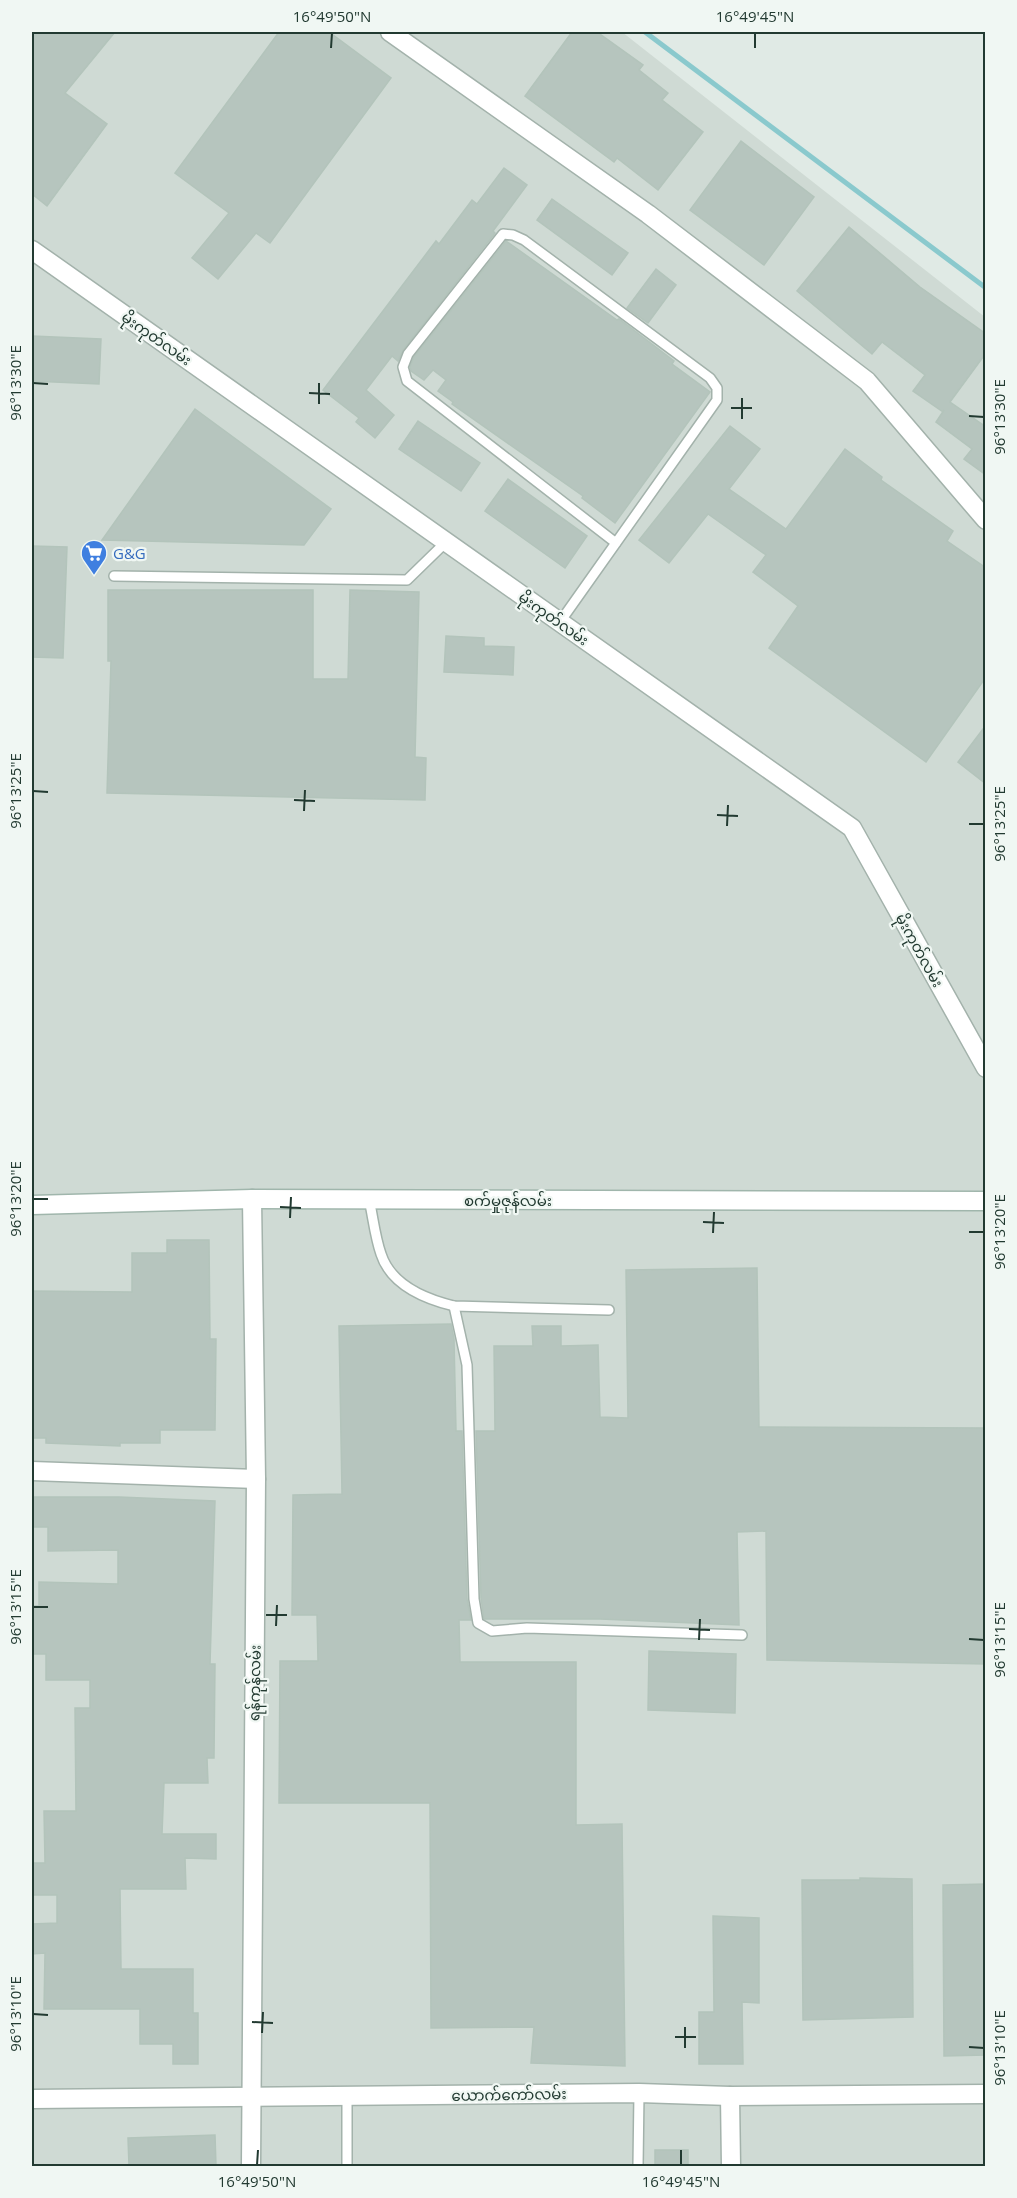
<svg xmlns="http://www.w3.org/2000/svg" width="1017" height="2198" viewBox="0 0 1017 2198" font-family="'Open Sans','Noto Sans Myanmar',sans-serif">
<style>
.built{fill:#cfdad4}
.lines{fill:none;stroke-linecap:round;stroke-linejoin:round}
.stream{stroke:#8ac9cd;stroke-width:5}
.building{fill:#b6c5be;stroke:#b3c4bb;stroke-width:1.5}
.lane-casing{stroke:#a3b2ab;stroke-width:12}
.street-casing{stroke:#a3b2ab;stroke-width:21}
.secondary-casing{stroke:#a0b6ac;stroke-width:21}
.lane{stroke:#fff;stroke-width:9}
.street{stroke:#fff;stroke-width:18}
.secondary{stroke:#fff;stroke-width:18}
.ticks{fill:none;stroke:#223a31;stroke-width:2}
.labels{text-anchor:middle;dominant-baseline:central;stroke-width:4.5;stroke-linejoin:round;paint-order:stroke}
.street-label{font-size:15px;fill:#223a31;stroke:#f0f7f3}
.shop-label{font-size:15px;fill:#366cbe;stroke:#f0f7f3;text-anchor:start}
.neatline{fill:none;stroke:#223a31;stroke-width:2}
.ticks-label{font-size:15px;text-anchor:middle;fill:#223a31}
</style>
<rect width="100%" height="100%" fill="#e0eae5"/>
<path class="built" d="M32 32H622L985 317V2166H32Z"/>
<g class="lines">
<path class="stream" d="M645 32 986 288"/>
</g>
<g class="building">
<path d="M32 32H115L65 93 107 124 47 206 32 194Z"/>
<path d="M279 32H329L391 78 270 243 256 233 218 279 192 258 229 213 175 173Z"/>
<path d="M572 32H597L643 65 639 70 668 93 662 100 703 132 658 190 617 158 614 162 525 96Z"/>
<path d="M741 141 814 197 764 265 690 210Z"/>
<path d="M504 168 527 185 493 231 495 233 403 350 398 361 392 356 366 390 394 415 375 438 356 422 359 418 323 390 436 241 439 244 472 200 477 204Z"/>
<path d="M552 199 628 253 612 275 537 220Z"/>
<path d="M849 227 920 287 986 334V353L950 402 986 427V475L964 459 972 449 936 422 944 410 943 412 913 391 925 375 882 342 872 354 797 291Z"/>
<path d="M506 241 617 320 619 319 674 361 672 364 710 392 615 523 582 498 583 496 452 404 453 402 438 391 446 380 433 370 424 380 411 371 410 367 414 357Z"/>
<path d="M656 269 676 285 648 323 627 308Z"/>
<path d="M32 336 101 339 99 384 32 381Z"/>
<path d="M195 409 331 509 304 545 102 540Z"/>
<path d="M418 421 480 463 461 491 399 449Z"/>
<path d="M730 426 760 449 729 489 786 529 845 449 882 477 881 480 953 531 947 541 986 568V677L926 762 769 648 798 606 753 572 766 555 708 514 669 563 639 540Z"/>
<path d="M508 479 587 536 565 568 485 511Z"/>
<path d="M32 546 67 547 63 658 32 657Z"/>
<path d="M108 590H313V679H348L350 590 419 592 415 757 426 758 425 800 107 793 111 661H108Z"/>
<path d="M446 636 484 638V646L514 647 513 675 444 672Z"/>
<path d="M986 725V784L958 762Z"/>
<path d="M167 1240H209L210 1339H216L215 1430H160V1443H120V1446L46 1443V1438H32V1291L132 1292V1253H167Z"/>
<path d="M757 1268 759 1427 986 1428V1664L767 1660 766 1531 737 1532 739 1625 600 1619H484L481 1598 476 1431H495L494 1346H533L532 1326H561V1346L598 1345 600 1417 628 1418 626 1270Z"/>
<path d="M451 1324 454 1339 456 1431H462L467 1599 471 1620H459L460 1662H576V1825L622 1824 625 2066 531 2063 534 2027 431 2028 430 1803H279L280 1661H318L317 1615H292L293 1495 342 1494 339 1326Z"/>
<path d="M32 1497H119L215 1501 210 1664H215L214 1758H207L208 1783H164L162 1834H216V1859L185 1858 186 1889H120L121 1969H193V2013H198V2064H173V2044H140V2009H44L45 1953 32 1954V1924L57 1923V1895H32V1863H45L44 1811H76L75 1708H90V1680H46V1654H32V1606H39V1582L118 1584V1550L48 1551V1527H32Z"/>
<path d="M649 1651 736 1654 735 1713 648 1710Z"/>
<path d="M860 1878 912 1879 913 2017 803 2020 802 1880H860Z"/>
<path d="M986 1884V2055L944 2056 943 1885Z"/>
<path d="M713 1916 759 1918V2003L742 2002 743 2064H699V2012H714Z"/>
<path d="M215 2135 216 2166H129L128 2138Z"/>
<rect x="655" y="2150" width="33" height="16"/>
</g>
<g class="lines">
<g class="lane-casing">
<g id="lane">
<path d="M114 576 407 580 446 542"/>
<path d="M560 622 717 400V388L710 378 524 240 513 235 503 234 408 354 403 367 407 381 616 543"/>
<path d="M369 1199C373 1217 375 1237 381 1254 391 1285 425 1299 454 1306L609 1310"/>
<path d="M454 1306 467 1365 474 1599 478 1623 492 1631 527 1628 742 1635"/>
<path d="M347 2166V2097"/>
<path d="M638 2166 639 2093"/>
</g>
</g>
<g class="street-casing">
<g id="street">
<path d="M390 32 648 214 867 381 986 520"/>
<path d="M32 250 852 828 986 1068"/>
<path d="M32 1471 256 1479"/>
<path d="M730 2096 731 2166"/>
<path d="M32 2099 639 2093 730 2096 986 2094"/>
<path d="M251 2166 256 1479 252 1199"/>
</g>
</g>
<g class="secondary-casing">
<path id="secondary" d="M32 1205 252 1199 986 1201"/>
</g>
<use href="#lane" class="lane"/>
<use href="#street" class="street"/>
<use href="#secondary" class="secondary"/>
</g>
<path class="ticks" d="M331 48 332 33M755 48V33M33 383 48 384M309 393 330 394M319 404V383M731 408H752M969 416 984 417M742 419V398M33 791 48 792M294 800 315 801M304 811 305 790M717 815 738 816M969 824H984M727 826 728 805M33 1199H48M280 1207 301 1208M290 1218 291 1197M703 1222 724 1223M969 1232H984M713 1233 714 1212M33 1607H48M266 1615H287M276 1626 277 1605M689 1629 710 1630M969 1639 984 1640M699 1640 700 1619M33 2014 48 2015M252 2022 273 2023M262 2033 263 2012M675 2037H696M969 2047 984 2048M685 2048V2027M257 2165 258 2150M681 2165V2150"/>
<defs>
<g id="supermarket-pin" transform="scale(1.35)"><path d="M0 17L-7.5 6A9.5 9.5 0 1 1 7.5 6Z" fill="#3f7fe0" stroke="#f0f7f3"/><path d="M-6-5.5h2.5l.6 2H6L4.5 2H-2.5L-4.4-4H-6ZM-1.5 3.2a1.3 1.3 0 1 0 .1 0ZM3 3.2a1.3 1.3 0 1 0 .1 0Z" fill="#fff"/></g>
</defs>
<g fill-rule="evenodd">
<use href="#supermarket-pin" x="94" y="553"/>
</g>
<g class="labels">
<g class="street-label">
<text transform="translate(157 338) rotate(35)">မိုးကုတ်လမ်း</text>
<text transform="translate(554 618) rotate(35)">မိုးကုတ်လမ်း</text>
<text transform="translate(920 950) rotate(61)">မိုးကုတ်လမ်း</text>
<text x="508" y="1200">စက်မှုဇုန်လမ်း</text>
<text transform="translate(254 1683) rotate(-89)">ရန်ကုန်လမ်း</text>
<text transform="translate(509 2094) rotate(-1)">ယောက်ကော်လမ်း</text>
</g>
<g class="shop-label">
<text x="113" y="553">G&amp;G</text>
</g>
</g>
<rect width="1017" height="2198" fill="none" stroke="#f0f7f3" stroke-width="66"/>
<rect x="33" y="33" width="951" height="2132" class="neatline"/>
<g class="ticks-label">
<text x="332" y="22">16°49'50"N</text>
<text x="755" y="22">16°49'45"N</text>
<text transform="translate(16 383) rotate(-90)" y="5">96°13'30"E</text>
<text transform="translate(1000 417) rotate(-90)" y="5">96°13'30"E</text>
<text transform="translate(16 791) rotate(-90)" y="5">96°13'25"E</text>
<text transform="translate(1000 824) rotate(-90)" y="5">96°13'25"E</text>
<text transform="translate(16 1199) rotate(-90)" y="5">96°13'20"E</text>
<text transform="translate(1000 1232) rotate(-90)" y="5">96°13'20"E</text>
<text transform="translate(16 1607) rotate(-90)" y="5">96°13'15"E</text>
<text transform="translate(1000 1640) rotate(-90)" y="5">96°13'15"E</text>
<text transform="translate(16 2014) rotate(-90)" y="5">96°13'10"E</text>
<text transform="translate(1000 2048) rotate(-90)" y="5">96°13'10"E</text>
<text x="257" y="2187">16°49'50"N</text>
<text x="681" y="2187">16°49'45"N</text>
</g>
</svg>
